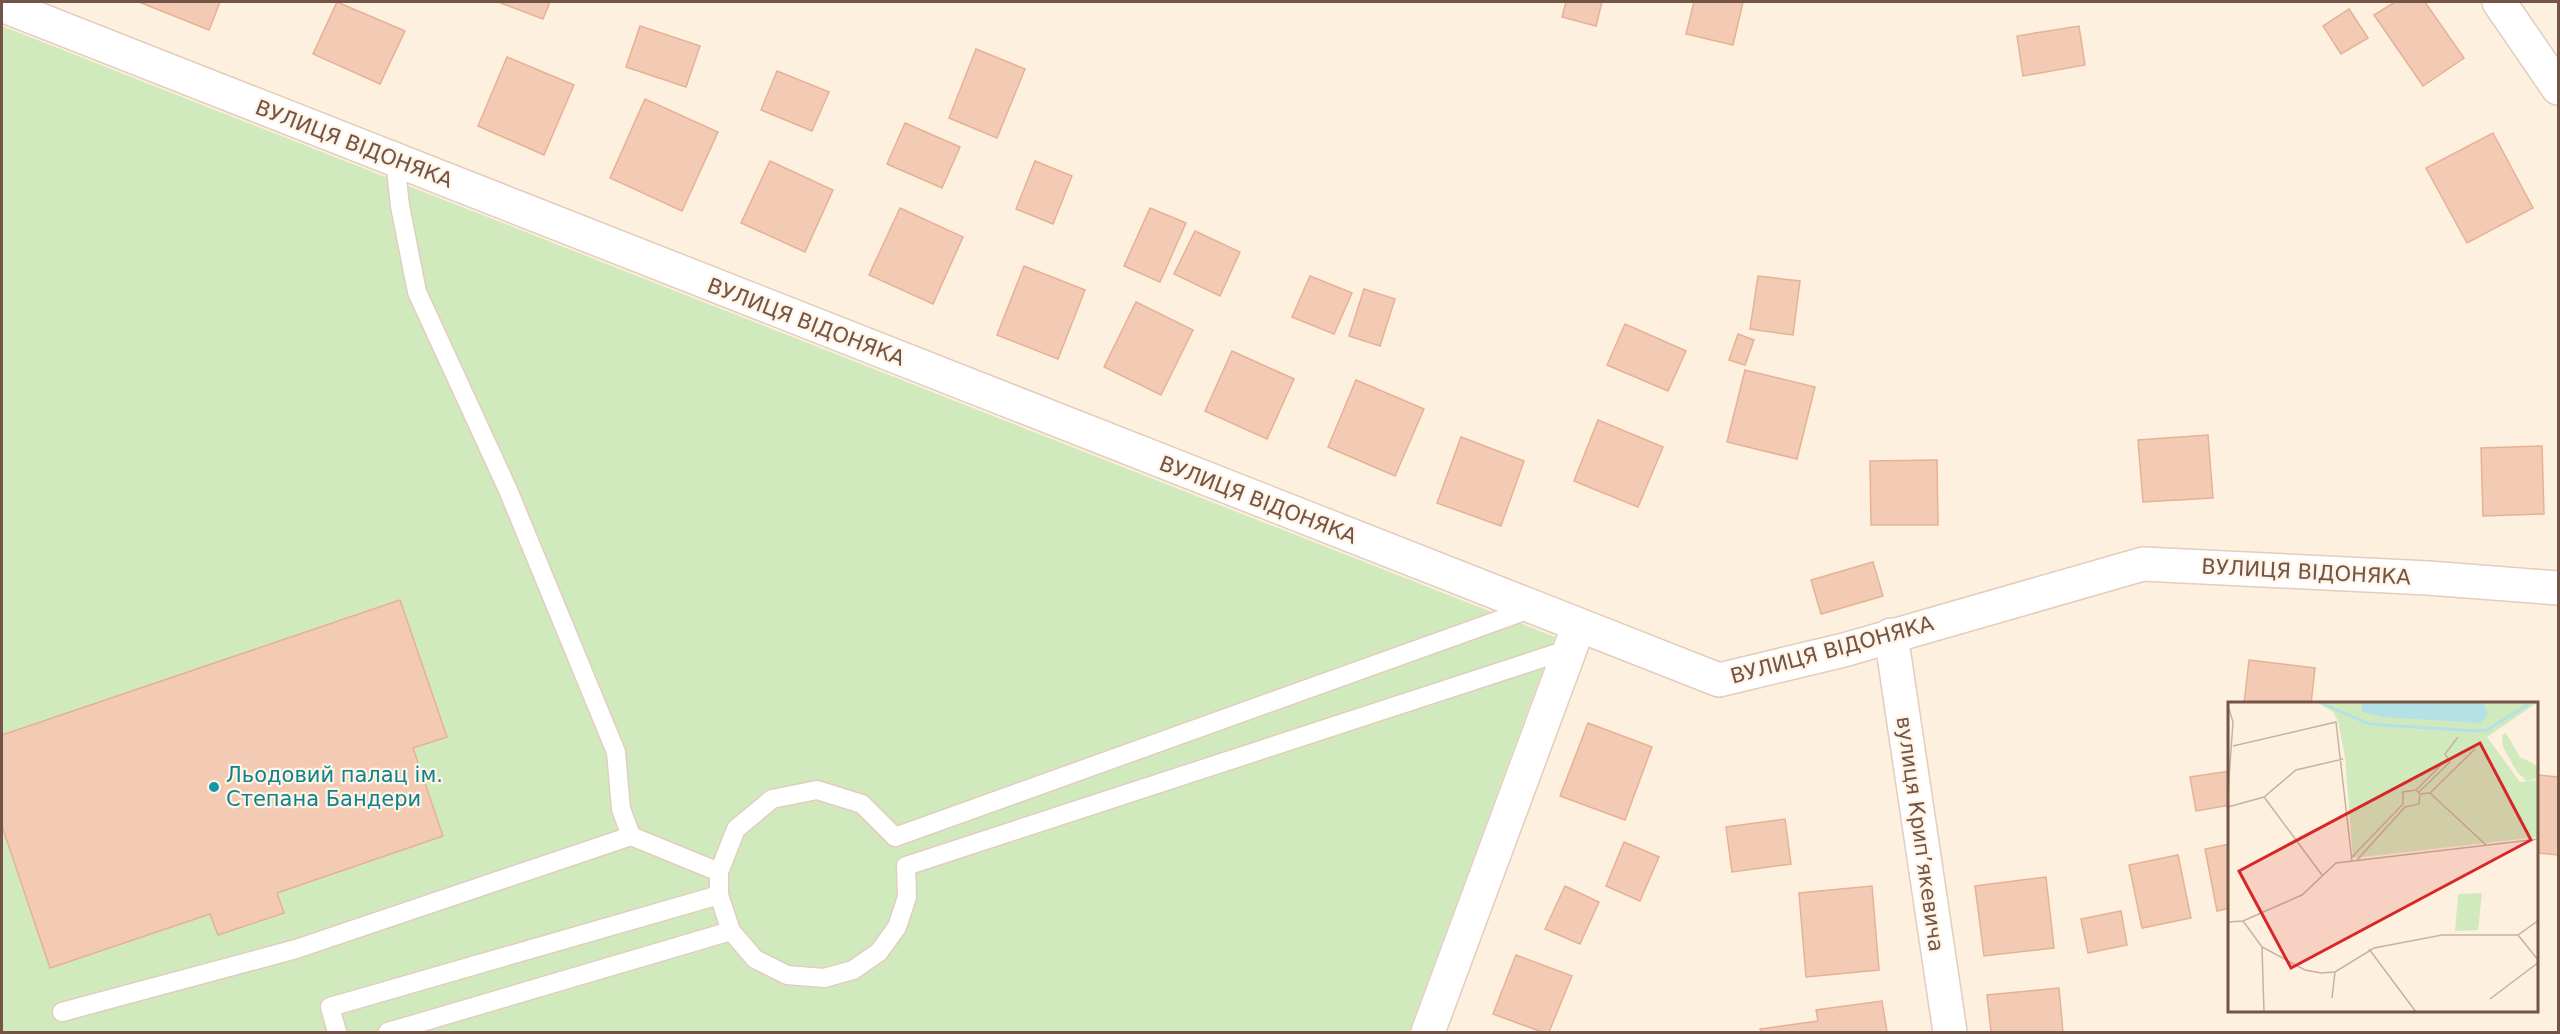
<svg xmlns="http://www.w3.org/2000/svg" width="2560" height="1034" viewBox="0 0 2560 1034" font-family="'DejaVu Sans',sans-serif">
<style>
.green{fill:#d1eabd}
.building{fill:#f3cbb5;stroke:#e6b195;stroke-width:1.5}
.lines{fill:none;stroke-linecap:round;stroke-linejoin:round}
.service-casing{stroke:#e3cdbd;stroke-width:21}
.minor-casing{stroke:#e3cdbd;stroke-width:36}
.service{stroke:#fff;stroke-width:18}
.minor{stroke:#fff;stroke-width:33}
.culture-dot{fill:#0f9aa8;stroke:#fff4e5;stroke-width:2}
.labels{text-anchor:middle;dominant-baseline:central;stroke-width:4.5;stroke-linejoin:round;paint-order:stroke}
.street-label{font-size:21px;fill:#735446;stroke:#fff4e5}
.culture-label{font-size:21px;fill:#0d838f;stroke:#fff4e5;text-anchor:start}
.inset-river{fill:none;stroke:#b3e1e6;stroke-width:3}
.inset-road{fill:none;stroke:#c6b2a1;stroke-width:1.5}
.view{fill:#d62828;fill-opacity:0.15;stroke:#d62828;stroke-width:3}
.inset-edge{fill:none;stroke:#735446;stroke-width:3}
</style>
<rect width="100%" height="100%" fill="#fdf0de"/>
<path class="green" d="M2 26 1555 637 1409 1032H2Z"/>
<g class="building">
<path d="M139 2H220L209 30Z"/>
<path d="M337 2 405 31 380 84 313 54Z"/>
<path d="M498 2H550L543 19Z"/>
<path d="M1566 2H1602L1596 26 1562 17Z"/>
<path d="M1694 2H1743L1733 45 1686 34Z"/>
<path d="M2395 2H2425L2464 58 2423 86 2374 15Z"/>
<path d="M2349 9 2368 38 2341 54 2323 26Z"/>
<path d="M640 26 700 46 686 87 626 67Z"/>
<path d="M2079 26 2085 65 2023 76 2017 36Z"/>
<path d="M976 49 1025 69 997 138 949 118Z"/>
<path d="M507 57 574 85 544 155 478 126Z"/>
<path d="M777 71 829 92 812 131 761 110Z"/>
<path d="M645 99 718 132 682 211 610 178Z"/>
<path d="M905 123 960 147 942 188 887 164Z"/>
<path d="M2493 133 2533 208 2467 243 2426 168Z"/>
<path d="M770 161 833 190 805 252 741 223Z"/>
<path d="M1035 161 1072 176 1053 224 1016 209Z"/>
<path d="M900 208 963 237 933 304 869 275Z"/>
<path d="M1150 208 1186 223 1160 282 1124 266Z"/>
<path d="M1195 231 1240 252 1220 296 1174 274Z"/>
<path d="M1024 266 1085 290 1058 359 997 335Z"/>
<path d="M1310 276 1352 293 1334 334 1292 317Z"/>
<path d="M1758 276 1800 281 1793 335 1750 329Z"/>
<path d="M1364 289 1395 299 1380 346 1349 336Z"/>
<path d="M1136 302 1193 330 1161 395 1104 367Z"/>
<path d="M1625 324 1686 351 1668 391 1607 365Z"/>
<path d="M1738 334 1754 340 1745 365 1729 360Z"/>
<path d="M1232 351 1294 379 1267 439 1205 411Z"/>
<path d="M1745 370 1815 387 1797 459 1727 442Z"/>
<path d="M1356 380 1424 409 1395 476 1328 447Z"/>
<path d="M1598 420 1663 447 1638 507 1574 481Z"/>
<path d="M2208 435 2213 498 2143 502 2138 440Z"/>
<path d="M1461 437 1524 461 1501 526 1437 503Z"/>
<path d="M2542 446 2544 514 2483 516 2481 448Z"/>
<path d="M1937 460 1938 525H1871L1870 461Z"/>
<path d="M1873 562 1883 596 1821 614 1811 580Z"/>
<path d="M400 600 447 737 413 748 443 836 277 893 284 913 218 935 210 914 50 968 2 826V735Z"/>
<path d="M2249 660 2315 668 2311 704H2244Z"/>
<path d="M1588 723 1652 747 1625 820 1560 796Z"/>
<path d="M2230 771V805L2196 811 2190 777Z"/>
<path d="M2538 775 2558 777V855L2538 853Z"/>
<path d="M1785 819 1791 864 1732 872 1726 827Z"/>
<path d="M1624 842 1659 857 1640 901 1606 886Z"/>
<path d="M2230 844V908L2217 911 2205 849Z"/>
<path d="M2178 855 2191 918 2142 928 2129 865Z"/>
<path d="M2046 877 2054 948 1984 956 1975 886Z"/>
<path d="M1565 886 1599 902 1580 944 1545 929Z"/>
<path d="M1872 886 1879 970 1806 977 1799 893Z"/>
<path d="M2121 911 2127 945 2088 953 2081 919Z"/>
<path d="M1516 955 1572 976 1549 1032H1542L1493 1014Z"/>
<path d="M2059 988 2063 1032H1991L1987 995Z"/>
<path d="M1882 1001 1887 1032H1761L1760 1029 1818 1021 1816 1010Z"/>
</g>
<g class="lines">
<g class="service-casing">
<g id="service">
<path d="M395 160 400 206 417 292 508 490 616 752 621 809 631 836"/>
<path d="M1533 608 895 837 862 804 817 790 772 799 736 829 719 872V895L731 931 755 959 787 975 824 978 853 970 879 952 897 927 907 897 906 866 1570 649"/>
<path d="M62 1012 296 949 631 836 719 872"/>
<path d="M337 1032 330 1007 719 895"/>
<path d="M388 1032 731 931"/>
</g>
</g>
<g class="minor-casing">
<g id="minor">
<path d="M2499 2 2558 88"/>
<path d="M2 5 1719 680 1844 650 2143 564 2428 578 2558 588"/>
<path d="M1891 635 1950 1032"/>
<path d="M1428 1032 1579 625"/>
</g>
</g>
<use href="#service" class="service"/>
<use href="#minor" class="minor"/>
</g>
<circle class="culture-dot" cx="214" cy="787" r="6"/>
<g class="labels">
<g class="street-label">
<text transform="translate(354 144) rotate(21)">ВУЛИЦЯ ВІДОНЯКА</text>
<text transform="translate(806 322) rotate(21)">ВУЛИЦЯ ВІДОНЯКА</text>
<text transform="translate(1258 500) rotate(21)">ВУЛИЦЯ ВІДОНЯКА</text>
<text transform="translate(2306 572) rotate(3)">ВУЛИЦЯ ВІДОНЯКА</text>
<text transform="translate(1832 650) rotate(-15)">ВУЛИЦЯ ВІДОНЯКА</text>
<text transform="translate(1920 834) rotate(82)">вулиця Крипʼякевича</text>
</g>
<g class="culture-label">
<text x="226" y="775">Льодовий палац ім.<tspan x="226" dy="24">Степана Бандери</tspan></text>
</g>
</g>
<g transform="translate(2228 702)">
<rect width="310" height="310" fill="#fdf0de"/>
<path d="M89 0H310L259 35 292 80 310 78V135L125 156 117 55 110 19 105 10ZM278 31 292 55 310 64V76L299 79 289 70 275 45 274 33ZM254 191 250 228 227 229 230 192Z" fill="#d1eabd"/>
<path d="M134 0H255L260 11 253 21 154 15 134 10Z" fill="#b3e1e6"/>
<path class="inset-river" d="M91 0 141 22 248 29 259 28 304 0"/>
<path class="inset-road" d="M5 44 108 20 124 159M188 88 219 57M0 89 5 20 1 7M191 90 222 60 217 52 230 35M202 91 258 143M192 92 202 91 247 47M36 95 94 173M0 105 36 95 68 68 115 57M123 156 175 102V90L188 88 192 92 191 102 177 105 129 158M15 219 34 245 77 268 93 271 107 270 146 246 214 233H290L311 218M0 220 15 219 74 193 108 161 311 137M290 233 311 259M34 245 36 310M141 247 188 310M104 296 107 270M262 297 311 260"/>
<path class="view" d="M252 41 303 138 63 266 11 169Z"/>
<rect width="310" height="310" class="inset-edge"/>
</g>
<rect width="2560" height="1034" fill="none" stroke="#735446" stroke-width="6"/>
</svg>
